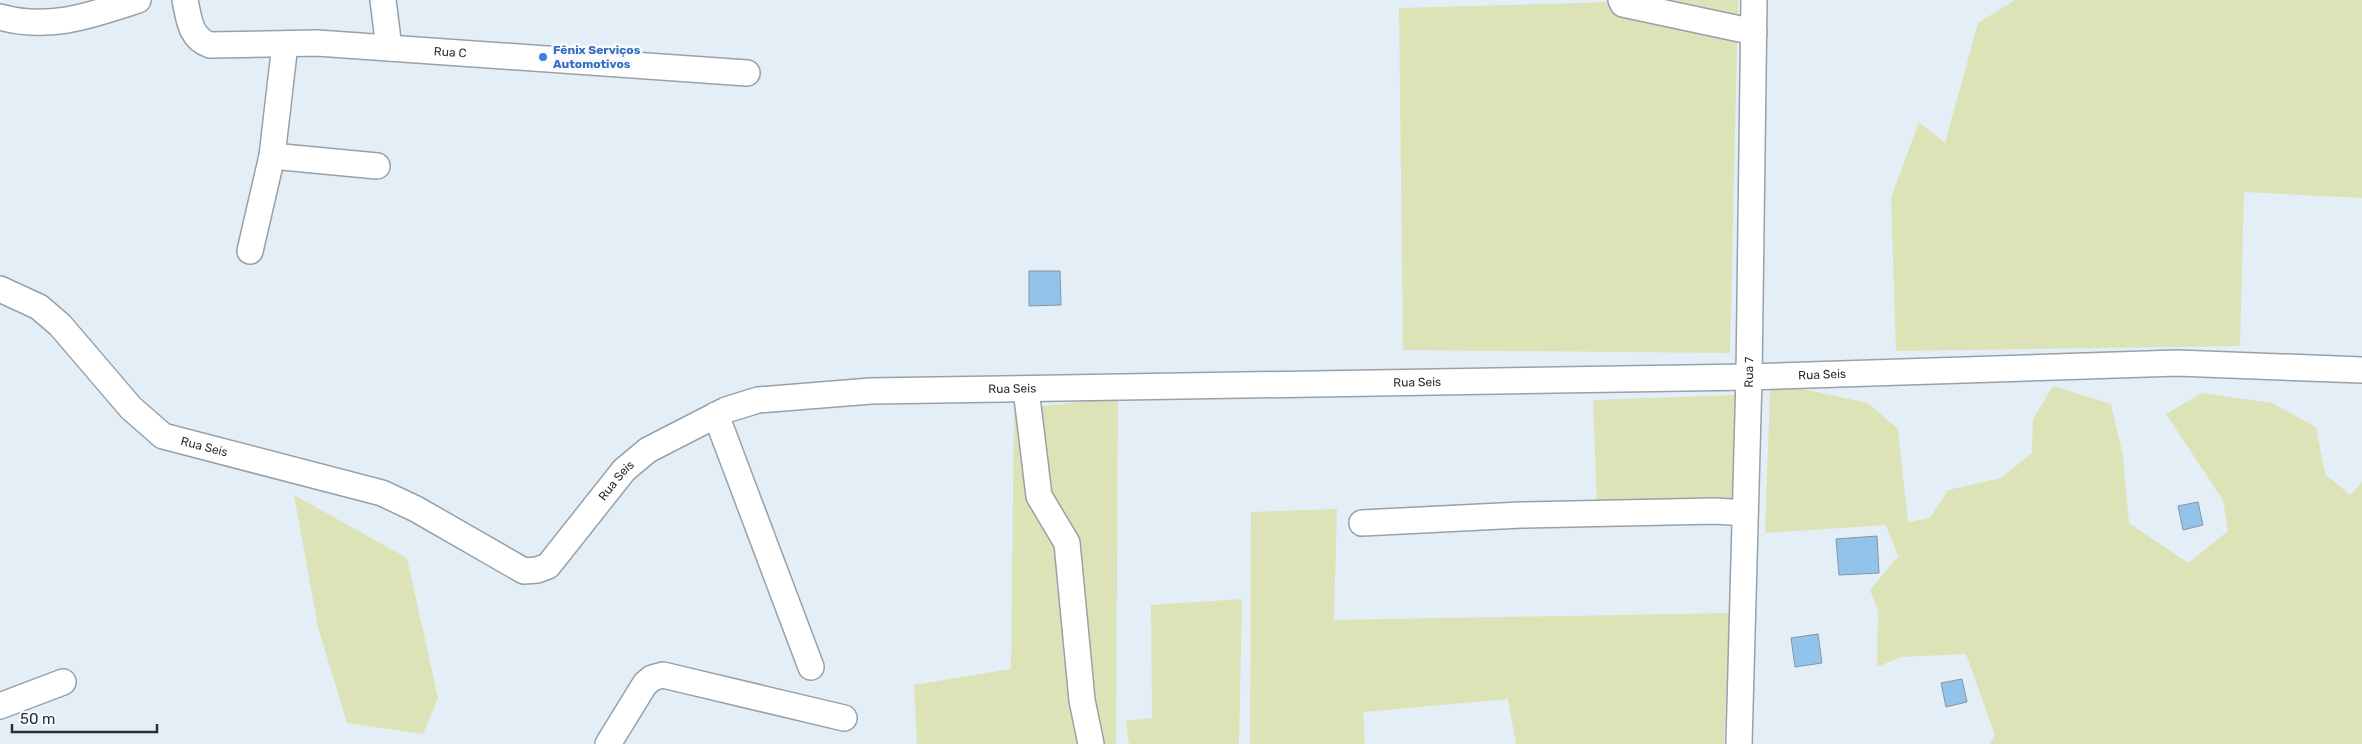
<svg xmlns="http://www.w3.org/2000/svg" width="2362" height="744" viewBox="0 0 2362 744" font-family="Rubik,sans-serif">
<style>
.green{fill:#dce3b6}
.building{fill:#92c3ea;stroke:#8c959d}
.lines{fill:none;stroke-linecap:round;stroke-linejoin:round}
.minor-casing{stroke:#97a1a9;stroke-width:28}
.minor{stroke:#fff;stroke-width:25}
.shop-dot{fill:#3f7fe0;stroke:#f6fafe;stroke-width:2}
.labels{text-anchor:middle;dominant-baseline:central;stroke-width:5;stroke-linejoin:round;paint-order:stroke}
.shop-label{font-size:12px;font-weight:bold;fill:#366cbe;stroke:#f6fafe;text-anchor:start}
.street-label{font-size:12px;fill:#2a2e31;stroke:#f6fafe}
</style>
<rect width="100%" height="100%" fill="#e4eef7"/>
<g class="green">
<path d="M1685 0H1738L1730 353 1403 350 1399 8Z"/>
<path d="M2015 0H2362V198L2244 192 2240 346 1896 351 1891 198 1919 122 1945 143 1978 23Z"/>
<path d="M2053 386 2111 404 2123 456 2129 523 2188 563 2228 531 2223 500 2166 414 2202 393 2272 403 2316 427 2325 474 2350 495 2362 482V744H1990L1995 735 1966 654 1901 657 1877 667 1878 611 1870 590 1898 556 1886 525 1765 533 1770 390 1802 389 1868 403 1898 429 1908 522 1930 518 1948 490 2001 478 2032 453 2033 419Z"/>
<path d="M1735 395 1739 503 1597 507 1593 400Z"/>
<path d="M1118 398 1116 744H917L914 685 1011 669 1014 409Z"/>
<path d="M294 495 407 558 438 698 423 734 347 723 318 627Z"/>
<path d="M1337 509 1334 620 1730 613 1724 744H1516L1508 699 1363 712 1365 744H1250L1251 512Z"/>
<path d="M1242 599 1239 744H1129L1126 721 1152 718 1151 605Z"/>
</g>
<g class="building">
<path d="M1029 271H1060L1061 305 1029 306Z"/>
<path d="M2198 502 2203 525 2183 530 2178 506Z"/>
<path d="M1877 536 1879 573 1839 575 1836 539Z"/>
<path d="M1818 634 1822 663 1795 667 1791 638Z"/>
<path d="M1962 679 1967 702 1946 707 1941 683Z"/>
</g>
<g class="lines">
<g class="minor-casing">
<g id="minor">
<path id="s1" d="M185 0C189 19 190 38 210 45L317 43 747 73"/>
<path d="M383 0 389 48"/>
<path d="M1621 0 1623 4 1754 32"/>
<path d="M0 17C49 31 92 15 138 0"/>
<path d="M272 156 377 166"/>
<path d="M250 251 272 156 285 44"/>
<path id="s2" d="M0 289 39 307 60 325 131 408 163 436 382 493 416 509 524 571 537 570 548 566 624 470 648 450 726 410 758 400 871 391 1749 377 2177 363 2362 370"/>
<path d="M1026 389 1039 496 1067 543 1082 700 1091 744"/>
<path d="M716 415 811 667"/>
<path d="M1362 523 1521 515 1715 511 1745 513"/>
<path d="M0 706 63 682"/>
<path d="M608 744 645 684 652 678 663 675 844 718"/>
<path id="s3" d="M1739 744 1749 377 1754 0"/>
</g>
</g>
<use href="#minor" class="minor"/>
</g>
<circle class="shop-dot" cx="543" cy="57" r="5"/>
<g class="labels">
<g class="shop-label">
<text x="553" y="50">Fênix Serviços<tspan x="553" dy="14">Automotivos</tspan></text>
</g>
<g class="street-label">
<text stroke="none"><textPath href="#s1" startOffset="295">Rua C</textPath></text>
<text stroke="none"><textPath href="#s3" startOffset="372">Rua 7</textPath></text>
<text stroke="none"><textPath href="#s2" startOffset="1975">Rua Seis</textPath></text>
<text stroke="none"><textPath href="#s2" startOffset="1570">Rua Seis</textPath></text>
<text stroke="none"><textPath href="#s2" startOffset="1165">Rua Seis</textPath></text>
<text stroke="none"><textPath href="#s2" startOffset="265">Rua Seis</textPath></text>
<text stroke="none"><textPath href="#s2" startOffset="745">Rua Seis</textPath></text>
</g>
</g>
<path d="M12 724v8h145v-8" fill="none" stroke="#2a2e31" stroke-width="2.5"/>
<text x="20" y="724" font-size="15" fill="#2a2e31" stroke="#f6fafe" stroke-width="4" paint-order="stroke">50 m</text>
</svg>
